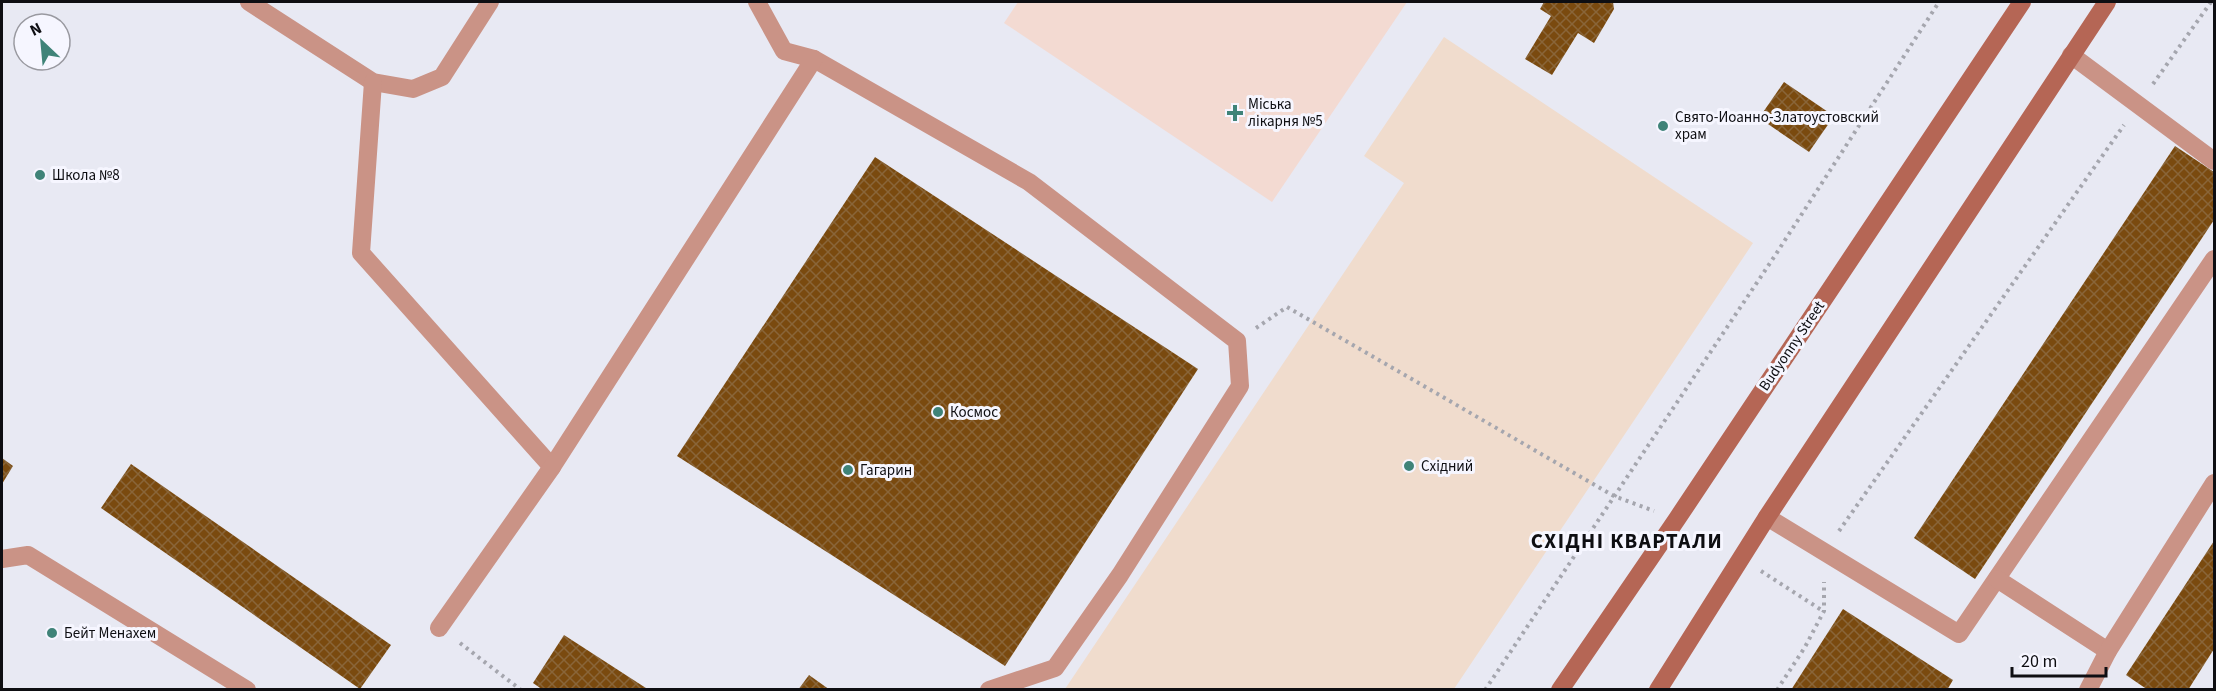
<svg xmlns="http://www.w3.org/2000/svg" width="2216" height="691" viewBox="0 0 2216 691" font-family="'Source Sans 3',sans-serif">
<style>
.commercial{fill:#f0dccd}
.medical{fill:#f3dad2}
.building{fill:url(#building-cross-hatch)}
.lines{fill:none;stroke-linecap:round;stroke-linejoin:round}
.path{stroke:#a5a6ae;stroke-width:4;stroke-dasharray:3 4.5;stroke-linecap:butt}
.service{stroke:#ca9386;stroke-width:18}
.secondary{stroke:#b56655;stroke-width:18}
.poi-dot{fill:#3f8378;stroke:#f6f6ff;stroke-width:2}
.labels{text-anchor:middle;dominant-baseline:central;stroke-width:6;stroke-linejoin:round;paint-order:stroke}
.poi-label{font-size:15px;fill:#0e0e12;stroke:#f6f6ff;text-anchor:start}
.street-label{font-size:15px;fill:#0e0e12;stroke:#f6f6ff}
.district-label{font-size:21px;font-weight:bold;letter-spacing:1.5px;fill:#0e0e12;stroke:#f6f6ff}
</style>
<defs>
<pattern id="building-cross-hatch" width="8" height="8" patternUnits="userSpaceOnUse" patternTransform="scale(1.5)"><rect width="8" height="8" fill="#7a4a0f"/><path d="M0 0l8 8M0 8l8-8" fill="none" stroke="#896539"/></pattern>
</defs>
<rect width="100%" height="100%" fill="#e8e9f3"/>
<path class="commercial" d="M1444 37 1753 243 1454 689H1065L1404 183 1364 156Z"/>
<path class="medical" d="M1018 2H1407L1272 202 1004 23Z"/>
<g class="building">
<path d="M1544 2H1613L1614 9 1594 43 1578 33 1552 75 1525 59 1551 16 1540 9Z"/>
<path d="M1784 82 1834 116 1809 152 1759 118Z"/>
<path d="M2175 146 2214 172V220L1975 579 1914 538Z"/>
<path d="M875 157 1198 369 1005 666 677 456Z"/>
<path d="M2 458 13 466 2 484Z"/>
<path d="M131 464 391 645 360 689 101 508Z"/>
<path d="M2214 541V649L2188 690H2148L2126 675Z"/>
<path d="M1843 609 1953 680 1947 690H1791Z"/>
<path d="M564 635 649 690H543L533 683Z"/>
<path d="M809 675 830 690H798Z"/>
</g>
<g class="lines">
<g class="path">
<path d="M2153 84 2211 2"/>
<path d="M1256 328 1287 307 1614 496 1654 511"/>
<path d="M1839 531 2124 125"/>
<path d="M1761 571 1823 611"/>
<path d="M460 643 521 690"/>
<path d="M1485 690 1776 254 1939 2"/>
<path d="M1777 690 1805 647 1824 611V582"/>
</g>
<g class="service">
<path d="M249 2 373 82 413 89 442 77 490 2"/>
<path d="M2071 55 2214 161"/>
<path d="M814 59 1029 182 1237 341 1240 386 1120 575 1055 668 989 690"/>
<path d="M373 82 361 253 552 467"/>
<path d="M1767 517 1959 634 2214 259"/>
<path d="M2 559 28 555 247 690"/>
<path d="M1997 579 2108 651"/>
<path d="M439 628 552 467 814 59 784 51 757 2"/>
<path d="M2088 690 2108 651 2214 483"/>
</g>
<g class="secondary">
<path d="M1560 690 1677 519 2022 2"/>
<path d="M1658 690 1767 517 2107 2"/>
</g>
</g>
<g class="poi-dot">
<path d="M1232 104h6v6h6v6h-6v6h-6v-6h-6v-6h6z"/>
<circle cx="1663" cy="126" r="6"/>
<circle cx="40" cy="175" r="6"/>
<circle cx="938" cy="412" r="6"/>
<circle cx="1409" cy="466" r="6"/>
<circle cx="848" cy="470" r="6"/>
<circle cx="52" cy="633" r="6"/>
</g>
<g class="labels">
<g class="poi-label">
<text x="1248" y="104">Міська<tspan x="1248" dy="17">лікарня №5</tspan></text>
<text x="1675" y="117">Свято-Иоанно-Златоустовский<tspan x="1675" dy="17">храм</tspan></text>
<text x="52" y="175">Школа №8</text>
<text x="950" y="412">Космос</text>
<text x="1421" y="466">Східний</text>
<text x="860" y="470">Гагарин</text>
<text x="64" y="633">Бейт Менахем</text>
</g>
<g class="street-label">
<text transform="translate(1792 346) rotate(-56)">Budyonny Street</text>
</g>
<g class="district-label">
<text x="1627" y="541">СХІДНІ КВАРТАЛИ</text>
</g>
</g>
<rect width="2216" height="691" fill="none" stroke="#0e0e12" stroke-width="6"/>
<g transform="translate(42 42) rotate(334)"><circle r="28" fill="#f6f6ff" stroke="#9999a0" stroke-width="1.5"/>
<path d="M0-4.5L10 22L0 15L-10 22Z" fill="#3f8378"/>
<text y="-9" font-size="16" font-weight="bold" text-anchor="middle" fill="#0e0e12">N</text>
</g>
<path d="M2012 667v9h94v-9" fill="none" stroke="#0e0e12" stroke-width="3"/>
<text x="2021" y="667" font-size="18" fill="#0e0e12" stroke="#f6f6ff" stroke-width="4.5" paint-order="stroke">20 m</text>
</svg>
